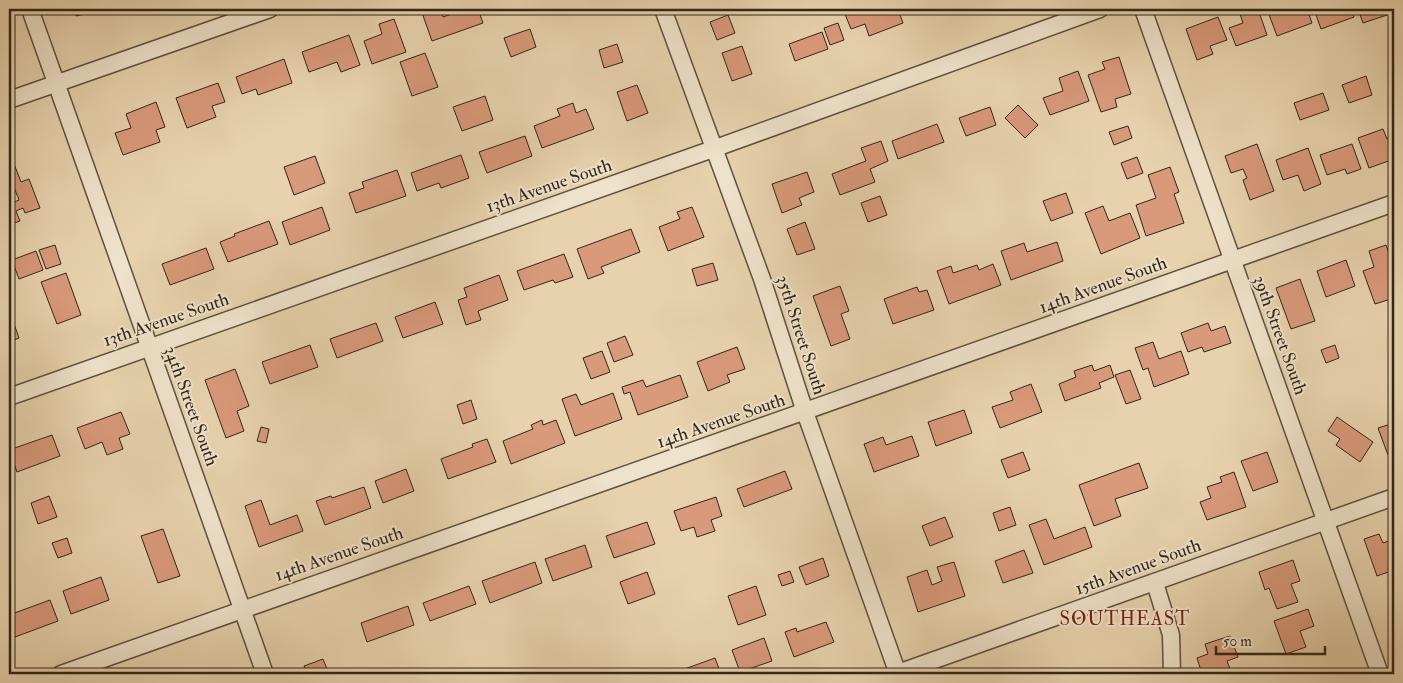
<svg xmlns="http://www.w3.org/2000/svg" width="1403" height="683" viewBox="0 0 1403 683" font-family="'IM FELL Double Pica',serif">
<style>
.building{fill:#d9997b;stroke:#31261a}
.lines{fill:none;stroke-linecap:round;stroke-linejoin:round}
.minor-casing{stroke:#5e513f;stroke-width:19}
.minor{stroke:#efe2ca;stroke-width:16}
.labels{text-anchor:middle;dominant-baseline:central;stroke-width:4;stroke-linejoin:round;paint-order:stroke}
.street-label{font-size:18px;fill:#31261a;stroke:#efe2ca}
.neighbourhood-label{font-size:19px;letter-spacing:1px;fill:#7a1f14;stroke:#efe2ca}
</style>
<rect width="100%" height="100%" fill="#e7d2ad"/>
<filter id="stains"><feTurbulence type="fractalNoise" baseFrequency=".004" numOctaves="4"/><feColorMatrix values="0 0 0 0 .2 0 0 0 0 .09 0 0 0 0 .02 0 0 0 .5 -.17"/></filter>
<radialGradient id="worn" r=".72"><stop offset=".6" stop-color="#630" stop-opacity="0"/><stop offset="1" stop-color="#630" stop-opacity=".3"/></radialGradient>
<g class="building">
<path d="M75 9H101L102 10 76 16Z"/>
<path d="M424 9H440L443 17 457 12 456 9H478L483 23 432 41 421 10Z"/>
<path d="M843 9H898L903 23 869 36 865 24 851 29Z"/>
<path d="M1246 9H1258L1267 35 1236 46 1229 28 1243 23 1239 11Z"/>
<path d="M1267 9H1307L1312 23 1277 36Z"/>
<path d="M1314 9H1351L1354 17 1321 29Z"/>
<path d="M1358 9H1385L1387 15 1363 23Z"/>
<path d="M728 15 735 33 717 40 710 22Z"/>
<path d="M1218 17 1227 40 1210 46 1213 54 1197 60 1186 29Z"/>
<path d="M394 19 406 52 372 64 364 41 382 34 379 24Z"/>
<path d="M838 23 844 40 830 45 824 28Z"/>
<path d="M530 29 536 47 511 57 504 38Z"/>
<path d="M822 32 828 49 795 61 789 44Z"/>
<path d="M349 35 360 65 341 72 337 62 309 72 302 52Z"/>
<path d="M617 44 623 62 604 68 599 50Z"/>
<path d="M742 46 752 74 732 81 722 53Z"/>
<path d="M425 53 438 87 412 96 400 62Z"/>
<path d="M1119 57 1131 94 1115 99 1117 107 1101 112 1088 75 1105 69 1102 62Z"/>
<path d="M284 59 292 83 258 95 256 89 242 94 236 77Z"/>
<path d="M1078 71 1089 101 1050 115 1043 98 1063 91 1059 78Z"/>
<path d="M1366 76 1372 95 1349 103 1342 85Z"/>
<path d="M218 83 225 102 212 106 216 117 187 128 176 98Z"/>
<path d="M637 85 648 113 627 121 617 92Z"/>
<path d="M1323 93 1329 110 1300 120 1294 103Z"/>
<path d="M485 96 493 120 462 131 453 107Z"/>
<path d="M156 102 165 127 156 130 160 142 123 155 115 133 131 128 126 114Z"/>
<path d="M573 103 576 113 586 109 594 129 542 148 534 126 560 116 557 109Z"/>
<path d="M1018 105 1038 125 1025 138 1005 118Z"/>
<path d="M990 107 996 125 966 136 959 118Z"/>
<path d="M937 124 944 142 898 159 892 141Z"/>
<path d="M1128 126 1132 138 1114 145 1109 132Z"/>
<path d="M1383 129 1387 139 1394 136V159L1369 168 1358 138Z"/>
<path d="M525 136 532 156 487 173 479 152Z"/>
<path d="M881 141 888 161 870 169 875 182 840 195 832 174 866 161 861 148Z"/>
<path d="M1257 144 1274 191 1250 200 1243 180 1247 178 1243 169 1231 173 1225 156Z"/>
<path d="M1352 144 1361 169 1347 174 1345 169 1327 175 1320 155Z"/>
<path d="M1308 148 1321 184 1304 191 1298 175 1283 180 1276 160Z"/>
<path d="M461 155 469 178 441 188 439 183 417 191 411 173Z"/>
<path d="M9 156H11L21 182 29 179 40 208 25 213 23 208 16 211 20 221 9 225V204L19 200 12 182 9 183Z"/>
<path d="M315 156 325 183 294 195 284 167Z"/>
<path d="M1137 157 1143 173 1127 179 1121 163Z"/>
<path d="M1170 167 1179 192 1174 194 1184 223 1146 236 1136 205 1156 198 1148 175Z"/>
<path d="M397 170 406 196 356 213 349 193 364 188 362 182Z"/>
<path d="M807 172 814 192 799 198 802 205 782 213 772 184Z"/>
<path d="M1066 193 1073 213 1051 221 1043 201Z"/>
<path d="M880 196 887 215 868 222 861 203Z"/>
<path d="M1103 206 1109 221 1130 213 1140 238 1101 254 1085 213Z"/>
<path d="M322 207 330 230 290 245 282 222Z"/>
<path d="M692 207 704 237 668 251 659 227 680 219 677 212Z"/>
<path d="M269 221 278 244 228 262 220 242 235 236 234 234Z"/>
<path d="M805 222 815 249 797 255 787 229Z"/>
<path d="M631 229 640 252 601 267 604 273 588 279 577 249Z"/>
<path d="M1057 242 1063 261 1011 280 1001 251 1024 243 1027 252Z"/>
<path d="M55 245 61 264 46 269 39 250Z"/>
<path d="M1386 245 1394 267V298L1375 304 1363 271 1374 267 1369 251Z"/>
<path d="M206 248 214 269 170 285 162 264Z"/>
<path d="M36 251 43 270 19 279 12 260Z"/>
<path d="M564 254 573 277 555 283 553 280 524 290 517 271Z"/>
<path d="M1346 260 1355 286 1326 297 1317 271Z"/>
<path d="M713 263 718 280 697 286 692 269Z"/>
<path d="M993 264 1001 285 949 304 937 271 951 266 953 273 977 265 979 270Z"/>
<path d="M66 273 81 315 57 324 41 282Z"/>
<path d="M499 275 508 300 478 311 481 320 466 325 458 300 467 297 464 288Z"/>
<path d="M1300 279 1315 321 1291 329 1276 288Z"/>
<path d="M840 286 849 311 841 314 850 339 831 346 813 296Z"/>
<path d="M917 287 919 292 927 290 934 310 893 324 884 299Z"/>
<path d="M435 302 443 324 403 338 395 317Z"/>
<path d="M13 321 19 338 9 342V323Z"/>
<path d="M376 323 383 341 337 358 330 339Z"/>
<path d="M1208 323 1211 331 1225 326 1231 343 1204 352 1202 347 1188 352 1181 333Z"/>
<path d="M625 336 633 355 614 362 607 343Z"/>
<path d="M1153 342 1159 359 1181 351 1189 374 1154 387 1148 368 1143 370 1135 348Z"/>
<path d="M310 345 318 367 270 384 262 362Z"/>
<path d="M1335 345 1339 358 1326 363 1321 350Z"/>
<path d="M737 347 745 369 727 375 730 382 708 391 697 362Z"/>
<path d="M602 351 610 372 591 379 583 358Z"/>
<path d="M1092 365 1094 371 1110 365 1114 377 1099 383 1101 388 1065 401 1059 384 1076 377 1074 371Z"/>
<path d="M235 369 249 406 237 411 244 431 226 438 205 380Z"/>
<path d="M1130 370 1141 399 1126 404 1115 375Z"/>
<path d="M680 375 688 397 638 415 630 392 624 394 622 387 643 380 646 387Z"/>
<path d="M1031 384 1042 412 1000 428 992 407 1013 400 1010 392Z"/>
<path d="M613 393 622 419 575 436 562 399 576 394 581 405Z"/>
<path d="M471 400 477 419 463 424 457 405Z"/>
<path d="M964 410 972 433 936 446 928 422Z"/>
<path d="M121 412 130 434 119 438 123 449 107 455 102 442 85 449 77 428Z"/>
<path d="M1337 417 1373 442 1360 462 1336 445 1340 439 1328 431Z"/>
<path d="M542 420 543 425 556 420 565 443 511 464 503 441 533 429 531 425Z"/>
<path d="M1394 423V453L1388 455 1378 428Z"/>
<path d="M261 427 269 429 266 443 257 441Z"/>
<path d="M52 435 60 456 17 472 9 450Z"/>
<path d="M912 436 919 456 874 472 864 444 883 437 886 445Z"/>
<path d="M487 439 496 462 448 479 441 459 473 447 472 444Z"/>
<path d="M1023 452 1030 470 1008 478 1001 460Z"/>
<path d="M1267 452 1278 482 1253 491 1241 461Z"/>
<path d="M1139 463 1148 488 1115 499 1121 516 1094 526 1079 485Z"/>
<path d="M406 469 414 491 383 503 375 481Z"/>
<path d="M785 471 792 489 744 507 737 489Z"/>
<path d="M1234 472 1246 507 1207 520 1200 502 1211 498 1207 487 1222 482 1220 477Z"/>
<path d="M364 487 371 508 325 525 316 501 331 496 332 498Z"/>
<path d="M49 496 57 517 38 524 31 503Z"/>
<path d="M716 497 722 516 711 520 715 531 697 537 694 527 681 531 674 511Z"/>
<path d="M261 500 270 525 297 515 303 531 259 547 245 506Z"/>
<path d="M1010 507 1016 525 999 531 993 513Z"/>
<path d="M945 517 953 537 930 546 922 526Z"/>
<path d="M1046 519 1054 539 1085 527 1092 547 1044 565 1029 525Z"/>
<path d="M647 522 655 544 614 558 606 536Z"/>
<path d="M163 529 180 576 158 583 141 536Z"/>
<path d="M1379 534 1383 543 1394 539V570L1377 576 1364 539Z"/>
<path d="M67 538 72 553 58 558 52 543Z"/>
<path d="M585 545 592 567 553 581 545 559Z"/>
<path d="M1024 550 1033 573 1003 583 995 561Z"/>
<path d="M823 558 829 576 806 585 799 567Z"/>
<path d="M1293 560 1300 581 1291 584 1298 602 1277 609 1269 588 1265 590 1259 572Z"/>
<path d="M535 562 542 583 490 603 482 581Z"/>
<path d="M954 562 965 596 918 612 907 577 927 570 932 585 942 581 937 567Z"/>
<path d="M790 571 794 582 782 586 778 575Z"/>
<path d="M647 572 655 594 628 604 620 582Z"/>
<path d="M101 577 109 600 71 614 63 591Z"/>
<path d="M469 586 476 604 430 621 423 603Z"/>
<path d="M756 586 766 615 738 625 728 596Z"/>
<path d="M50 600 58 621 15 637 9 620V615Z"/>
<path d="M408 606 414 625 367 642 361 623Z"/>
<path d="M1308 609 1314 626 1300 631 1306 647 1286 654 1274 621Z"/>
<path d="M826 622 834 642 794 657 785 632 796 628 797 632Z"/>
<path d="M1230 636 1238 657 1227 661 1232 674H1202L1197 658 1208 654 1205 644Z"/>
<path d="M764 638 772 661 740 672 732 650Z"/>
<path d="M715 658 721 674H671Z"/>
<path d="M323 659 329 674H308L304 666Z"/>
</g>
<g class="lines">
<g class="minor-casing">
<g id="minor">
<path d="M30 9 265 674"/>
<path d="M663 9 762 279 805 412 898 674"/>
<path d="M1143 9 1380 674"/>
<path d="M9 100 270 9"/>
<path d="M9 397 713 149 1100 9"/>
<path d="M1155 583 1171 635 1172 674"/>
<path d="M61 674 1394 203"/>
<path d="M895 674 1394 497"/>
</g>
</g>
<use href="#minor" class="minor"/>
</g>
<g class="labels">
<g class="street-label">
<text transform="translate(549 186) rotate(-19)">13th Avenue South</text>
<text transform="translate(1103 285) rotate(-20)">14th Avenue South</text>
<text transform="translate(166 320) rotate(-19)">13th Avenue South</text>
<text transform="translate(801 335) rotate(72)">35th Street South</text>
<text transform="translate(1280 335) rotate(70)">39th Street South</text>
<text transform="translate(191 406) rotate(70)">34th Street South</text>
<text transform="translate(721 421) rotate(-19)">14th Avenue South</text>
<text transform="translate(339 554) rotate(-19)">14th Avenue South</text>
<text transform="translate(1138 567) rotate(-20)">15th Avenue South</text>
</g>
<g class="neighbourhood-label">
<text x="1125" y="619">SOUTHEAST</text>
</g>
</g>
<rect width="1403" height="683" fill="none" stroke="#e7d2ad" stroke-width="30"/>
<rect x="10" y="10" width="1383" height="663" fill="none" stroke="#31261a" stroke-width="2.5"/>
<rect x="15" y="15" width="1373" height="653" fill="none" stroke="#31261a"/>
<path d="M1216 646v8h109v-8" fill="none" stroke="#31261a" stroke-width="2.5"/>
<text x="1223" y="646" font-size="15" fill="#31261a" stroke="#efe2ca" stroke-width="4" paint-order="stroke">50 m</text>
<rect width="100%" height="100%" filter="url(#stains)"/>
<rect width="100%" height="100%" fill="url(#worn)"/>
</svg>
